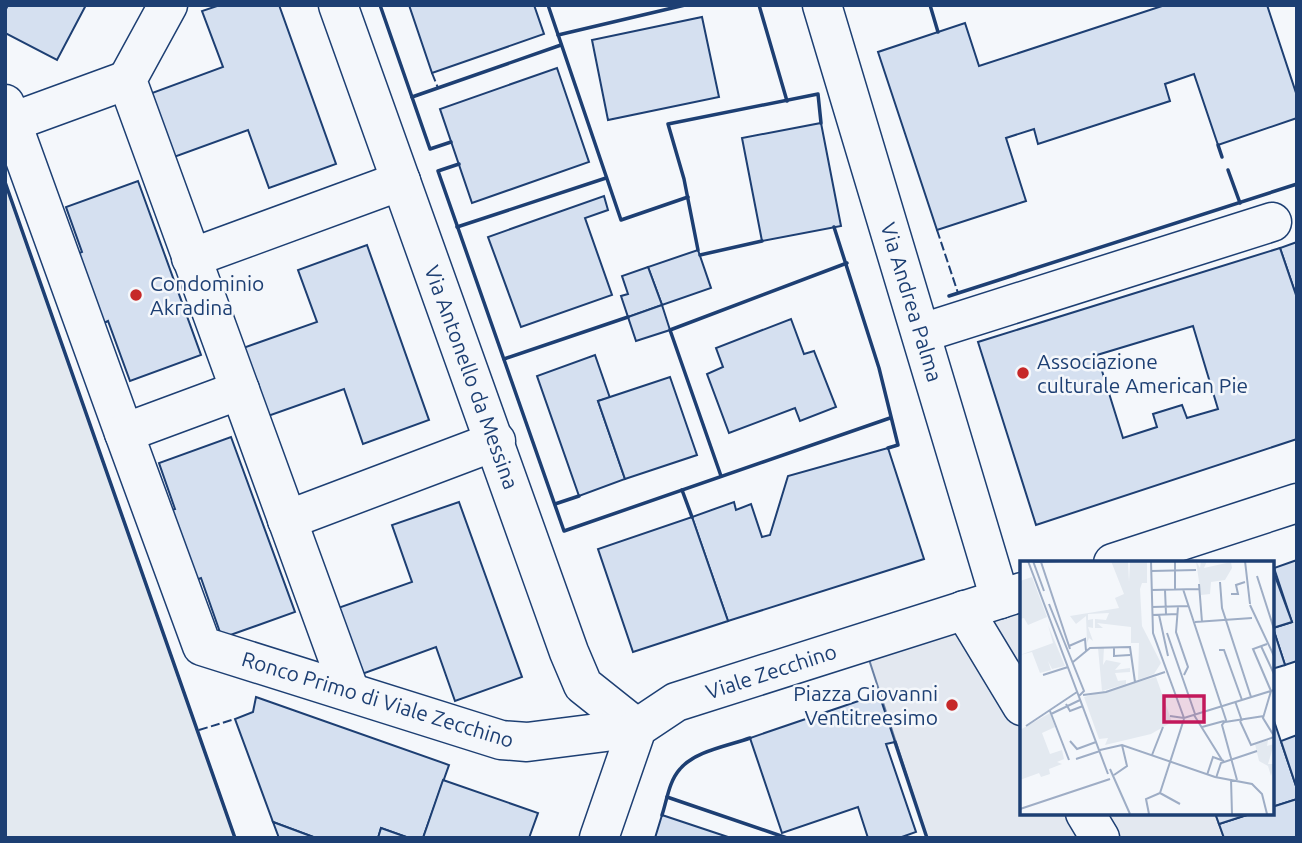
<svg xmlns="http://www.w3.org/2000/svg" width="1302" height="843" viewBox="0 0 1302 843" font-family="Ubuntu,sans-serif">
<style>
.green{fill:#e3e9f0;stroke:#687fa3;stroke-width:2}
.parking{fill:#e3e8f0;stroke:#687fa3;stroke-width:2}
.building{fill:#d5e0f0;stroke:#1d3f73;stroke-width:2;fill-rule:evenodd}
.lines{fill:none;stroke-linecap:round;stroke-linejoin:round}
.minor-casing{stroke:#1d3f73;stroke-width:41}
.minor{stroke:#f4f7fb;stroke-width:38}
.fence{stroke:#1d3f73;stroke-width:2;stroke-dasharray:9 3.5;stroke-linecap:butt}
.wall{stroke:#1d3f73;stroke-width:3.5}
.poi-dot{fill:#c62828;stroke:#f4f7fb;stroke-width:2.5}
.labels{text-anchor:middle;dominant-baseline:central;stroke-width:5;stroke-linejoin:round;paint-order:stroke}
.poi-label{font-size:21px;fill:#1d3f73;stroke:#f4f7fb;text-anchor:start}
.street-label{font-size:21px;fill:#1d3f73;stroke:#f4f7fb}
.inset-road{fill:none;stroke:#9eadc5;stroke-width:2}
.view{fill:#c2185b;fill-opacity:0.15;stroke:#c2185b;stroke-width:3.5}
.inset-edge{fill:none;stroke:#1d3f73;stroke-width:3.5}
</style>
<rect width="100%" height="100%" fill="#f4f7fb"/>
<path class="green" d="M5 182 235 838H5Z"/>
<path class="parking" d="M1022 592V813H1215L1224 838H927L863 641Z"/>
<g class="building">
<path d="M8 5H86L57 60 5 33V11Z"/>
<path d="M220 5H279L336 164 269 188 248 130 174 157 152 93 223 67 202 11Z"/>
<path d="M409 5H534L544 34 432 73Z"/>
<path d="M1165 5H1267L1297 96V118L1218 145 1194 74 1165 84 1170 101 1038 144 1034 129 1006 138 1026 201 937 230 878 52 965 23 979 66Z"/>
<path d="M702 17 719 97 608 120 592 40Z"/>
<path d="M557 68 589 162 472 203 440 109Z"/>
<path d="M821 123 841 226 762 241 742 138Z"/>
<path d="M138 181 201 355 130 381 108 321 102 324 77 254 82 252 66 207Z"/>
<path d="M604 196 608 210 585 218 612 295 521 327 488 237Z"/>
<path d="M1297 242V298L1280 248Z"/>
<path d="M367 245 429 420 363 444 344 389 268 416 243 348 317 322 298 270Z"/>
<path d="M1280 248 1297 298V439L1036 525 978 342ZM1193 326 1218 409 1187 418 1182 405 1153 414 1157 427 1123 438 1097 355Z"/>
<path d="M698 250 711 288 662 305 648 267Z"/>
<path d="M648 267 662 305 628 317 621 296 628 294 622 276Z"/>
<path d="M662 305 670 330 636 341 628 317Z"/>
<path d="M791 319 804 354 814 351 836 407 800 421 795 408 729 433 707 374 723 367 716 348Z"/>
<path d="M595 355 610 398 598 401 625 479 579 496 537 376Z"/>
<path d="M670 377 697 455 625 479 598 401Z"/>
<path d="M231 437 295 612 222 638 201 578 196 580 171 510 175 509 159 463Z"/>
<path d="M888 448 924 559 728 621 692 517 734 502 736 510 751 504 762 537 770 535 788 476Z"/>
<path d="M459 502 522 677 455 701 436 647 362 674 338 608 412 582 392 525Z"/>
<path d="M692 517 728 621 633 652 598 549Z"/>
<path d="M1297 560V661L1285 665 1273 628 1292 622 1274 568Z"/>
<path d="M1272 568 1292 622 1273 628 1285 665 1272 669Z"/>
<path d="M879 694 895 742 886 744 916 832 899 838H868L858 807 782 833 750 738Z"/>
<path d="M256 697 449 765 423 838H409L381 828 378 838H316L273 822 235 719 253 712Z"/>
<path d="M1272 715 1297 789V799L1272 807Z"/>
<path d="M1297 735V789L1281 741Z"/>
<path d="M443 780 538 813 529 838H423Z"/>
<path d="M1297 799V838H1224L1219 824 1253 813H1272V807Z"/>
<path d="M1215 813H1253L1219 824Z"/>
<path d="M662 815 731 838H655Z"/>
<path d="M273 822 316 838H279Z"/>
<path d="M381 828 409 838H378Z"/>
</g>
<g class="lines">
<g class="minor-casing">
<g id="minor">
<path d="M168 5 127 80 350 692"/>
<path d="M338 5 569 652 583 685 637 728"/>
<path d="M822 5 1000 599"/>
<path d="M5 104 124 433 240 390"/>
<path d="M12 122 127 80"/>
<path d="M191 258 401 181"/>
<path d="M922 333 1272 222"/>
<path d="M124 433 202 646 501 740 527 742 637 728"/>
<path d="M287 520 496 441"/>
<path d="M1113 563 1297 503"/>
<path d="M964 610 1022 706"/>
<path d="M1085 813 1100 838"/>
<path d="M599 838 637 728 676 702 1022 592"/>
</g>
</g>
<use href="#minor" class="minor"/>
<g class="fence">
<path d="M432 73 438 88"/>
<path d="M937 230 958 293"/>
<path d="M199 730 235 719"/>
</g>
<g class="wall">
<path d="M380 5 430 149 451 142"/>
<path d="M548 5 621 220 688 197"/>
<path d="M759 5 787 101"/>
<path d="M930 5 938 32"/>
<path d="M558 35 685 5"/>
<path d="M412 97 561 45"/>
<path d="M1218 145 1222 157"/>
<path d="M459 164 438 171 564 531 890 418"/>
<path d="M1228 170 1240 203"/>
<path d="M5 182 235 838"/>
<path d="M457 227 606 178"/>
<path d="M834 227 879 368 898 445 888 448"/>
<path d="M698 250 684 179 668 124 818 94 821 123"/>
<path d="M700 255 762 241"/>
<path d="M949 296 1297 184"/>
<path d="M504 359 628 317"/>
<path d="M721 476 670 330 847 263"/>
<path d="M682 490 692 517"/>
<path d="M555 504 579 496"/>
<path d="M895 742 927 838"/>
<path d="M667 797 787 838"/>
<path d="M662 815C667 800 669 781 680 769 695 751 728 746 750 738"/>
</g>
</g>
<g class="poi-dot">
<circle cx="136" cy="295" r="7"/>
<circle cx="1023" cy="373" r="7"/>
<circle cx="952" cy="705" r="7"/>
</g>
<g class="labels">
<g class="poi-label">
<text x="150" y="283">Condominio<tspan x="150" dy="24">Akradina</tspan></text>
<text x="1037" y="361">Associazione<tspan x="1037" dy="24">culturale American Pie</tspan></text>
<text x="938" y="693" text-anchor="end">Piazza Giovanni<tspan x="938" dy="24">Ventitreesimo</tspan></text>
</g>
<g class="street-label">
<text transform="translate(912 302) rotate(73)">Via Andrea Palma</text>
<text transform="translate(472 377) rotate(70)">Via Antonello da Messina</text>
<text transform="translate(771 671) rotate(-18)">Viale Zecchino</text>
<text transform="translate(378 699) rotate(17)">Ronco Primo di Viale Zecchino</text>
</g>
</g>
<g transform="translate(1020 561)">
<rect width="254" height="254" fill="#f4f7fb"/>
<path d="M91 0H108L109 21 110 0H127V22H122L120 28 122 65 141 102 134 113 118 119 119 82H111V66L77 62 83 67H75V58L86 59 89 52 68 53V59L73 58V67L68 66 73 80 69 77 67 82 66 55 56 63 50 55 99 47 95 37 104 33ZM176 0 180 7 181 0H187L184 7 211 1 212 7 205 19 191 21 190 33 181 34ZM12 16 27 56 8 64 4 57 0 58V20ZM28 64 45 105 32 108 28 100 31 109 20 112 12 91 0 94 33 82ZM78 87H84L83 104 86 99 101 102 95 109 110 107V111L95 112 98 120 106 119V123L82 130ZM136 116 152 161 131 173 85 184 88 177 79 178 64 136ZM30 152 35 166 22 172 30 193 42 189 44 198 37 201 42 203 29 208 30 213 21 216 19 212 0 219V169ZM248 179 247 185 254 183 248 203H254L251 215 248 205 239 200 235 183Z" fill="#e3e9f0"/>
<path class="inset-road" d="M8 0 88 213M13 0 24 30M131 0 133 72 164 157M155 0V29M225 0 230 43M14 1 40 0M21 1 50 88M131 10 176 9M237 15 254 68M200 21 202 47 231 136M179 23 182 61M163 28 206 159 202 164 217 219M131 29 179 28M145 29 146 53M211 33H218L216 24 225 21M29 43 64 130 59 135M230 44 254 95M132 46 169 45M158 46 156 71 168 106 164 114M132 54 158 53M139 54 148 95M175 61 232 57M147 72 175 153M247 83 233 88 251 130M49 85 65 78 66 90M241 85 254 113M94 86V95L110 94M199 89H204L222 139M53 101 70 87 110 86 115 121M23 114 48 106M251 130 243 157 254 175M63 134 86 131 145 111M215 140 222 160M46 143 50 150 63 145M30 150 49 199M31 153 60 139M174 154 202 199M150 155 164 157 254 129M220 160 231 184 254 176M205 161 244 155M6 165 57 131M182 166 204 160M50 180 57 188 76 181M80 189 102 184 195 216 232 223 242 233 247 253M132 194 143 166M56 198 80 190M90 208 110 253M94 214 107 205 102 184M187 214 193 196 204 200M196 217 201 202 237 190M211 218 212 253M140 232 164 158M140 232 160 243M0 248 90 218M129 253 126 238 140 232"/>
<path class="view" d="M144 135H184V161H144Z"/>
<rect width="254" height="254" class="inset-edge"/>
</g>
<rect width="1302" height="843" fill="none" stroke="#1d3f73" stroke-width="14"/>
</svg>
